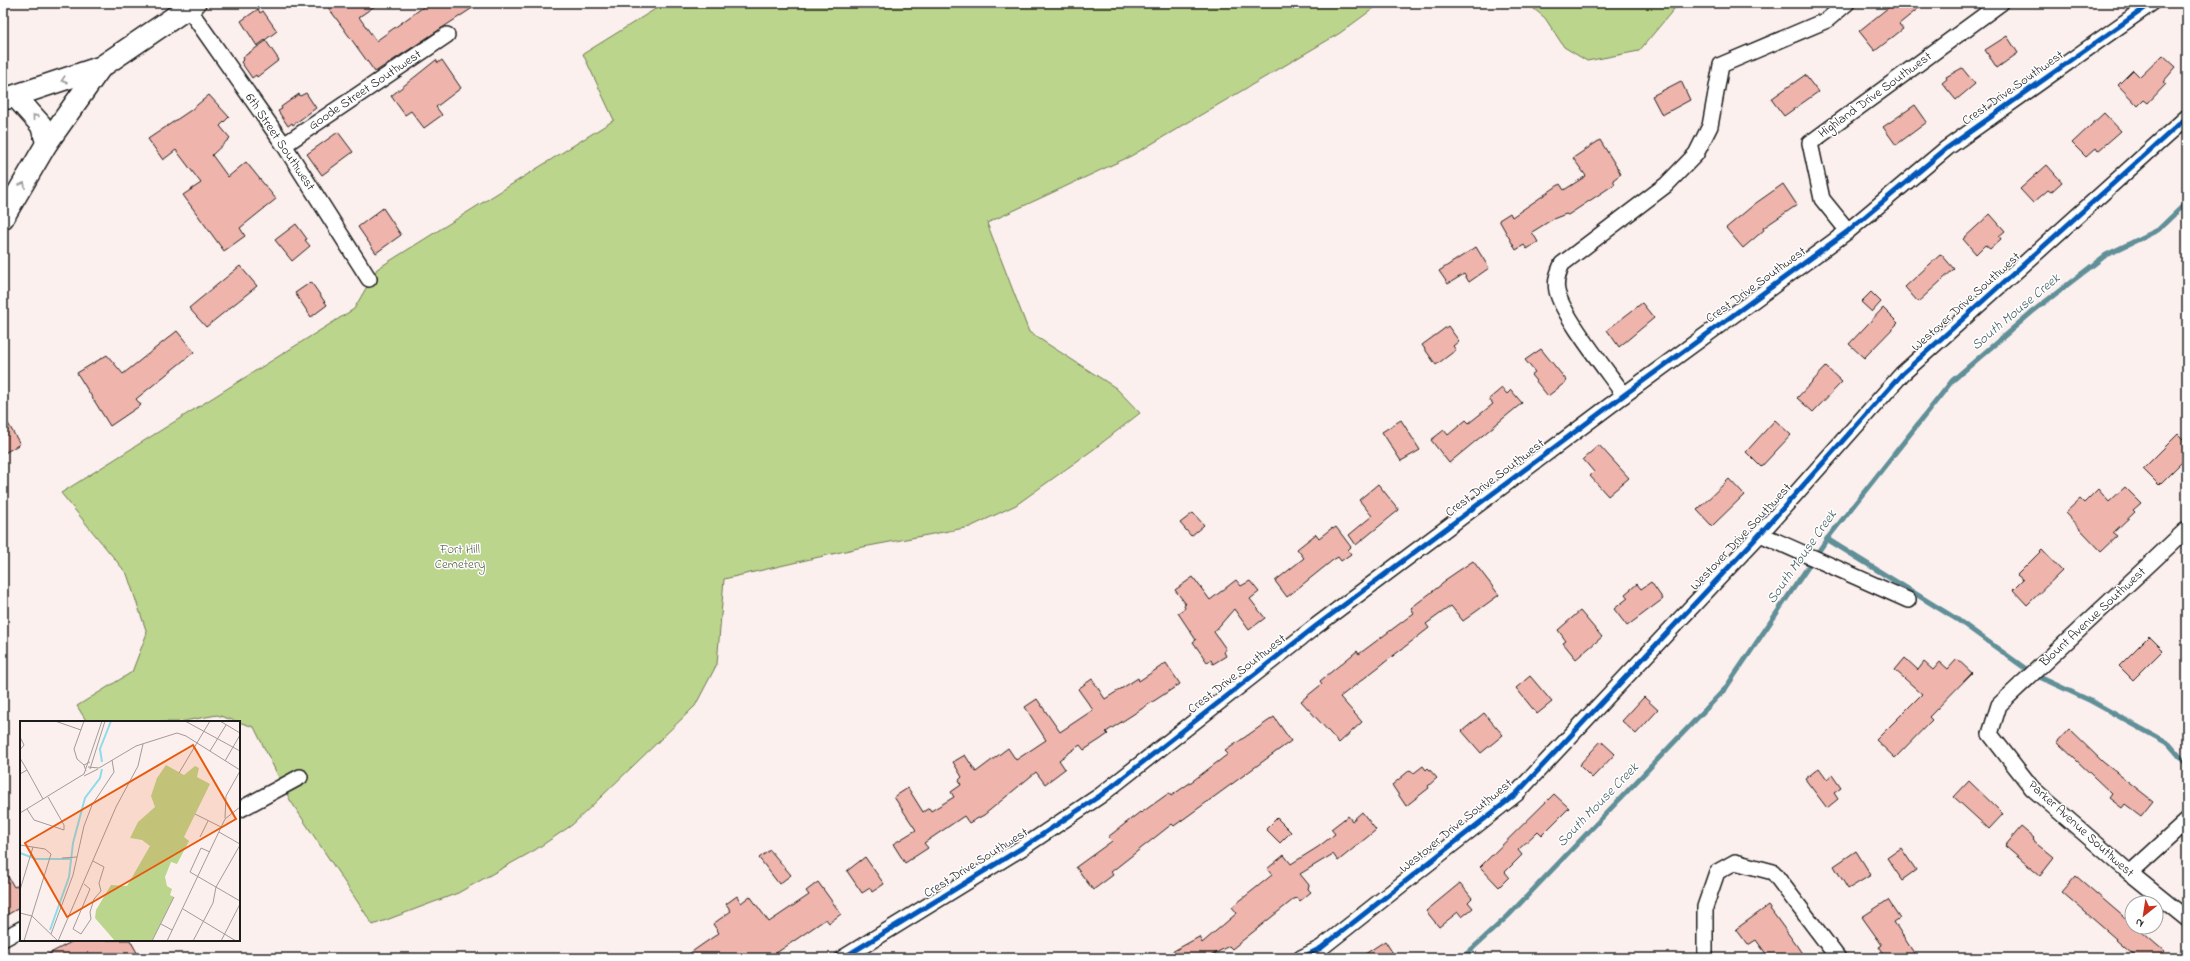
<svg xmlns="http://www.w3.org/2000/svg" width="2190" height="961" viewBox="0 0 2190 961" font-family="'Indie Flower',sans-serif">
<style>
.green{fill:#bcd58c;stroke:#6c7854}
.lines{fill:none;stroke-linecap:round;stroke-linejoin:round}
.stream{stroke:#608f98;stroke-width:5}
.building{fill:#efb5ac;stroke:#1c1c1c}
.street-casing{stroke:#1c1c1c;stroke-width:18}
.secondary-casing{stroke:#1c1c1c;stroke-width:24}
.street{stroke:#fff;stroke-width:15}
.secondary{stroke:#fff;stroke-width:21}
.cycleway-casing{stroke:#fff;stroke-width:8}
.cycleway{stroke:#0057b8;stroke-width:5}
.oneway{stroke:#999}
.labels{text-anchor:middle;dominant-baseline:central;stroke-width:3;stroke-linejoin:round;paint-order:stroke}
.street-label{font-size:13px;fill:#1c1c1c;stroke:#fff}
.park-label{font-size:13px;fill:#545d43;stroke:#fff}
.water-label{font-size:14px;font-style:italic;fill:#445f64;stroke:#fff}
.inset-river{fill:none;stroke:#8ddcea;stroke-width:2}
.inset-road{fill:none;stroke:#a29b9a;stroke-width:1}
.view{fill:#e8590c;fill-opacity:0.15;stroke:#e8590c;stroke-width:2}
.inset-edge{fill:none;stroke:#1c1c1c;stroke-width:2}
</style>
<rect width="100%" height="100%" fill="#fcf0ee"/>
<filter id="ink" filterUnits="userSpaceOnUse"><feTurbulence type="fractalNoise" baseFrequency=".025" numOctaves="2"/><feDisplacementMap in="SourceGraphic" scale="8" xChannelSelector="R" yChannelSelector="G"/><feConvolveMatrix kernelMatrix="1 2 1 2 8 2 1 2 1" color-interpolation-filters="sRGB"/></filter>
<g filter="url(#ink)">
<g class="green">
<path d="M665 3H1381L1340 33 1131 156 987 223 1029 332 1116 388 1140 413 1094 449 1016 505 970 527 858 548 724 579 717 664 695 706 572 825 535 850 458 893 373 925 290 800 254 727 217 715 179 722H87L77 706 132 672 147 633 127 574 61 493 354 309 377 269 614 120 583 54Z"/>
<path d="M1527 3H1679L1639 51 1587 61 1564 47 1545 18Z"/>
</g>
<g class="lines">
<g class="stream">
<path d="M1827 539 1958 620 2033 674 2091 701 2169 744 2187 765"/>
<path d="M1462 958 1508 916 1725 689 1827 539 1952 381 2032 312 2106 255 2158 230 2187 202"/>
</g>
</g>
<g class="building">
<path d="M325 3H379L359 17 376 41 429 3H480L375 72Z"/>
<path d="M1894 3H1925L1899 24 1903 29 1875 51 1859 31Z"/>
<path d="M258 9 260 13 263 11 277 31 257 46 241 21Z"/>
<path d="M2007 36 2018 53 1997 68 1985 50Z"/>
<path d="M266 41 279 60 257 77 256 75 252 78 241 62 244 59 243 57Z"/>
<path d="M2163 55 2176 67 2163 82 2166 84 2148 103 2144 100 2138 106 2118 85 2133 70 2140 77Z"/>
<path d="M436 60 438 63 442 60 461 88 436 107 442 115 424 128 411 111 405 115 391 96Z"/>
<path d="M1962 68 1975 84 1956 100 1942 83 1947 79 1946 77Z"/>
<path d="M1805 75 1818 92 1784 116 1771 99Z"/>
<path d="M1681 81 1690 100 1662 115 1652 96Z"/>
<path d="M306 93 316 108 293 125 292 123 288 126 278 111 282 109 281 107 299 94 300 96Z"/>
<path d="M209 95 229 117 220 126 230 138 212 155 228 177 246 162 276 199 240 228 245 236 224 251 183 195 201 183 176 150 163 160 148 139 191 110Z"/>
<path d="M1915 105 1927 122 1896 145 1883 127Z"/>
<path d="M2104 113 2121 131 2098 151 2096 148 2086 157 2072 143Z"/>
<path d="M338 132 353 152 322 175 307 154Z"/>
<path d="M1600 140 1621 174 1613 180 1615 184 1568 215 1566 214 1553 219 1532 232 1538 242 1527 249 1524 245 1516 250 1499 220 1510 213 1512 217 1560 184 1564 190 1586 176 1573 158Z"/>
<path d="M2047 165 2062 182 2051 192 2048 190 2033 203 2020 189Z"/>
<path d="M1783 184 1797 205 1763 228 1764 230 1743 248 1726 228 1756 203Z"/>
<path d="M383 208 401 235 376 253 358 227Z"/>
<path d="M1990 214 2005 231 1999 236 2001 239 1990 249 1985 245 1976 254 1963 239Z"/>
<path d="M296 224 307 239 305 240 310 246 292 261 275 240Z"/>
<path d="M1476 247 1489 268 1469 282 1464 274 1448 284 1439 271Z"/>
<path d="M1941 254 1954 269 1918 302 1905 287Z"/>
<path d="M240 266 257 286 206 327 189 308Z"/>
<path d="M311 282 327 305 311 317 295 293Z"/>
<path d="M1871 292 1881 302 1872 312 1861 302Z"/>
<path d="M1642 303 1654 318 1619 347 1607 330Z"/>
<path d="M1883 308 1898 323 1864 358 1849 344Z"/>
<path d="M1448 326 1459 341 1453 346 1456 350 1436 365 1422 345Z"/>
<path d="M177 331 194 352 136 399 141 405 110 426 77 373 107 355 123 374Z"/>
<path d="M1541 349 1567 381 1548 396 1531 375 1535 372 1525 360Z"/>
<path d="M1826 367 1842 382 1813 412 1797 398Z"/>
<path d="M1502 388 1507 394 1511 390 1522 403 1449 463 1431 440 1444 430 1448 435 1466 420 1469 423 1493 404 1489 399Z"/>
<path d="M3 415 20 444 3 454Z"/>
<path d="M1401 420 1420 450 1401 461 1382 432Z"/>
<path d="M1775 420 1791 435 1761 467 1746 452Z"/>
<path d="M2178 434 2187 443V457L2159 485 2143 469Z"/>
<path d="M1599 445 1629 478 1608 496 1590 476 1594 472 1583 459Z"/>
<path d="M1729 479 1744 495 1712 526 1697 510Z"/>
<path d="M1378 484 1399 510 1356 545 1349 535 1372 516 1359 500Z"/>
<path d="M2125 487 2141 503 2133 510 2135 512 2113 533 2117 536 2101 551 2065 513 2080 499 2084 503 2098 489 2109 502Z"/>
<path d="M1193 513 1204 525 1191 536 1180 523Z"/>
<path d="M1336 527 1351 547 1348 550 1351 554 1341 561 1338 557 1333 560 1287 597 1275 581 1304 558 1297 549 1316 534 1319 538 1332 528 1333 529Z"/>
<path d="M2042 550 2062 571 2027 605 2013 590 2023 580 2017 575Z"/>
<path d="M1473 561 1499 595 1463 621 1451 606 1426 624 1429 628 1340 697 1362 722 1339 743 1301 701 1322 684 1320 681 1357 651 1359 654 1414 613 1411 608 1446 581 1445 580Z"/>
<path d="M1193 577 1210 600 1236 580 1241 586 1250 581 1259 592 1250 599 1265 618 1249 630 1234 609 1214 632 1226 649 1224 652 1226 656 1213 664 1211 660 1207 662 1193 642 1196 640 1178 613 1185 608 1184 605 1186 604 1175 590Z"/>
<path d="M1651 582 1663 599 1627 626 1614 609 1628 598 1625 594 1637 584 1641 589Z"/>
<path d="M1580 611 1602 637 1576 659 1563 643 1566 641 1558 630Z"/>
<path d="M2149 636 2163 650 2133 680 2119 666Z"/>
<path d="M1905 658 1918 670 1924 662 1933 670 1940 662 1948 669 1957 659 1972 673 1929 717 1932 720 1895 758 1876 740 1922 694 1895 670Z"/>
<path d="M1166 663 1180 684 1106 732 1108 734 1101 739 1084 750 1080 745 1059 760 1065 769 1045 784 1036 772 984 815 969 823 964 816 924 843 928 848 905 863 893 844 916 830 894 797 908 788 923 812 929 808 931 811 954 797 951 792 961 785 959 780 962 777 953 762 965 755 976 772 1008 748 1016 760 1046 740 1025 707 1037 699 1060 732 1093 710 1078 689 1092 679 1105 699 1138 678 1139 681Z"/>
<path d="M1530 676 1552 702 1537 714 1516 688Z"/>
<path d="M1644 697 1658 710 1636 734 1622 721Z"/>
<path d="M1484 713 1503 735 1481 753 1462 731Z"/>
<path d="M1274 717 1291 741 1174 826 1172 824 1111 872 1113 875 1093 890 1076 867 1112 841 1108 837 1140 812 1141 813 1169 793 1171 796 1194 780 1228 754 1225 751Z"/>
<path d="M2069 729 2103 762 2153 801 2141 816 2125 804 2122 808 2109 798 2112 794 2057 742Z"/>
<path d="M1601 741 1615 754 1592 778 1579 765Z"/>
<path d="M1423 766 1426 770 1428 768 1437 778 1428 786 1429 788 1406 806 1392 785 1410 770 1414 773Z"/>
<path d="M1819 768 1827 779 1832 775 1841 788 1834 793 1838 799 1827 808 1805 779Z"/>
<path d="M1969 781 2003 814 1989 829 1954 797Z"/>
<path d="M1554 794 1569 808 1542 835 1538 831 1518 850 1522 855 1505 872 1509 877 1499 887 1480 867Z"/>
<path d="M1362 812 1376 830 1338 861 1333 854 1300 874 1309 885 1308 889 1311 892 1300 901 1298 898 1294 899 1232 949 1229 946 1210 956 1211 958H1161L1199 937 1202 943 1237 913 1232 907 1272 875 1267 869 1284 855 1291 864 1318 847 1335 834 1331 829 1348 816 1352 821Z"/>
<path d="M1277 818 1291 832 1280 843 1266 829Z"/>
<path d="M2021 827 2034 838 2032 840 2054 858 2040 876 2005 846Z"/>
<path d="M1901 848 1916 870 1902 880 1887 858Z"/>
<path d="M770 850 791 875 779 884 759 858Z"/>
<path d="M1856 851 1871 875 1848 889 1834 866Z"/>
<path d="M865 857 884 884 872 892 870 888 862 893 847 871Z"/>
<path d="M3 868 14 887 21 884V907L3 917Z"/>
<path d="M2076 876 2132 924V927H2136L2164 951 2158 958H2138L2062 892Z"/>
<path d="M818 882 841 914 829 923 826 919 769 958H683L719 933 713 924 731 911 726 904 737 896 741 903 750 896 769 922 809 895 806 891Z"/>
<path d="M1460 883 1472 898 1468 902 1473 908 1462 917 1458 912 1439 927 1426 911Z"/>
<path d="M1888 900 1900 918 1894 922 1914 953 1907 958H1886L1879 947 1882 945 1862 917Z"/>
<path d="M1768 906 1797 946 1805 958H1769L1756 940 1748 945 1736 929Z"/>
<path d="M75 940H130L140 958H41Z"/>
<path d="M1385 941 1396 958H1359Z"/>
</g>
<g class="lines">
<g class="street-casing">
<g id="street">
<path d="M188 8 284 145 369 279"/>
<path d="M284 145 447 35"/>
<path d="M1848 231 1822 199 1810 143 2001 3"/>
<path d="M1624 395C1608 372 1562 315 1557 291 1555 281 1558 273 1562 264L1666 185 1696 154 1710 126 1721 65 1827 20 1847 3"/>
<path d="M2187 529 1999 705 1990 734 2032 788 2130 873 2187 919"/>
<path d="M1760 534 1908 600"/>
<path d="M239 810 300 777"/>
<path d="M2130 873 2187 821"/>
<path d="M3 939 21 929"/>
<path d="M843 958 1025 846 1101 795 1316 626 1624 395 1848 231 1947 148 2152 3"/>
<path d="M1301 958 1321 948 1516 794 1760 534 1902 374 2187 117"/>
<path d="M1705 958V907L1717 872 1735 862 1773 872 1838 958"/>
</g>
</g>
<g class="secondary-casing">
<g id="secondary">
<path d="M15 96 41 125 47 143"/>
<path d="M3 98H8L101 67 195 3"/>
<path d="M3 218 47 143 101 67"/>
</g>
</g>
<use href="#street" class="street"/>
<use href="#secondary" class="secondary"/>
<g class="cycleway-casing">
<g id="cycleway">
<path d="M843 958 1025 846 1101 795 1316 626 1624 395 1848 231 1947 148 2152 3"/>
<path d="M1301 958 1321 948 1516 794 1760 534 1902 374 2187 117"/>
</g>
</g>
<use href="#cycleway" class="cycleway"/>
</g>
<defs><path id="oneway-chevron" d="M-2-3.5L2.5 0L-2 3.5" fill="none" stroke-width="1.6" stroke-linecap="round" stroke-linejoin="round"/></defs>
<g class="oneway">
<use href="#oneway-chevron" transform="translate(64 80) rotate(162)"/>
<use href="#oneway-chevron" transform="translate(35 117) rotate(-129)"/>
<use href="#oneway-chevron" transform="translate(23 185) rotate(-60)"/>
</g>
</g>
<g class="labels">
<g class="street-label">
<text transform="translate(2013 88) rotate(-35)">Crest Drive Southwest</text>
<text transform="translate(365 90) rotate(-34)">Goode Street Southwest</text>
<text transform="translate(1875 95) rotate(-36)">Highland Drive Southwest</text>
<text transform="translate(280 142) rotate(56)">6th Street Southwest</text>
<text transform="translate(1756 285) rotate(-36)">Crest Drive Southwest</text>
<text transform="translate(1966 302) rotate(-42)">Westover Drive Southwest</text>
<text transform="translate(1495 478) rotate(-37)">Crest Drive Southwest</text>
<text transform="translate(1741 537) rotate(-47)">Westover Drive Southwest</text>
<text transform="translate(2093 617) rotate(-43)">Blount Avenue Southwest</text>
<text transform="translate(1237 674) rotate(-38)">Crest Drive Southwest</text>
<text transform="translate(1456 826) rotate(-39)">Westover Drive Southwest</text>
<text transform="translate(2081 829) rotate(42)">Parker Avenue Southwest</text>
<text transform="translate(976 863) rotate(-32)">Crest Drive Southwest</text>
</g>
<g class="park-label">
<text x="460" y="549">Fort Hill<tspan x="460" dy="15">Cemetery</tspan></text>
</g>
<g class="water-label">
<text transform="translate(2016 312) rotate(-40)">South Mouse Creek</text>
<text transform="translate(1802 557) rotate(-55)">South Mouse Creek</text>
<text transform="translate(1598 805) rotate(-46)">South Mouse Creek</text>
</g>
</g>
<g transform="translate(20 721)">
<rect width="220" height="220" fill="#fcf0ee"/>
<path d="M146 44 164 54 175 45 179 47 177 56 190 63 164 116 169 120 157 143 151 141 145 156 147 165 152 168 150 174 154 176 132 220H95L75 197 76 189 91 164 107 165 130 125 122 119 110 117 118 101 135 86 131 75 137 57Z" fill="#bcd58c"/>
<path class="inset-river" d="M82 41 80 28 91 0M0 132 16 138H50M30 209 49 156 53 122 65 77 80 57 82 48"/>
<path class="inset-road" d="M35 0 61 9M64 0 54 28 57 38 64 44M165 0 220 30M200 0 220 12M0 16 4 24 0 29M190 30 206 4M0 37 7 49M205 40 220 14M68 46 79 47 116 25 157 12 166 15 220 49M70 48 85 0M66 50 64 44 70 41M159 52 190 0M0 53 7 49 23 78M64 55 78 48M7 88 14 99 44 109V104L28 76M0 92 64 53 82 0M175 93 201 106M205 97 206 75 220 50M199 111 220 123M180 116 188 100M0 124 25 128 31 133 4 220M190 131 181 127 170 151 220 180M42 137 57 136M64 163 70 168 53 208 61 213 71 198 70 191 74 178 81 170 79 162 84 146 73 140M0 169 13 126M163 188 216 220M0 192 12 195 38 220M141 203 152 209M31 213 53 154 64 105 72 84 94 51 92 39M38 220 96 86 118 45 123 23M132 220 154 176M147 220 205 98 220 86M173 220 193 182 196 166 220 124M201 220 220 183"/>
<path class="view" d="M173 24 216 98 47 196 5 122Z"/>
<rect width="220" height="220" class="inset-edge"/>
</g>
<rect width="2190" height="961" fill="none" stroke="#fff" stroke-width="16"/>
<rect x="8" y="8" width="2174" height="945" fill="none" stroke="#1c1c1c" stroke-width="1.5" filter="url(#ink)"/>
<g transform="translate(2144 915) rotate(210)"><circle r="19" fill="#ffffff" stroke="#a4a4a4"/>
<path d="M0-3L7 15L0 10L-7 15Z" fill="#c8321e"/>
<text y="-6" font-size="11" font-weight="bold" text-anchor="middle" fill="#1c1c1c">N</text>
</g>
</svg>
